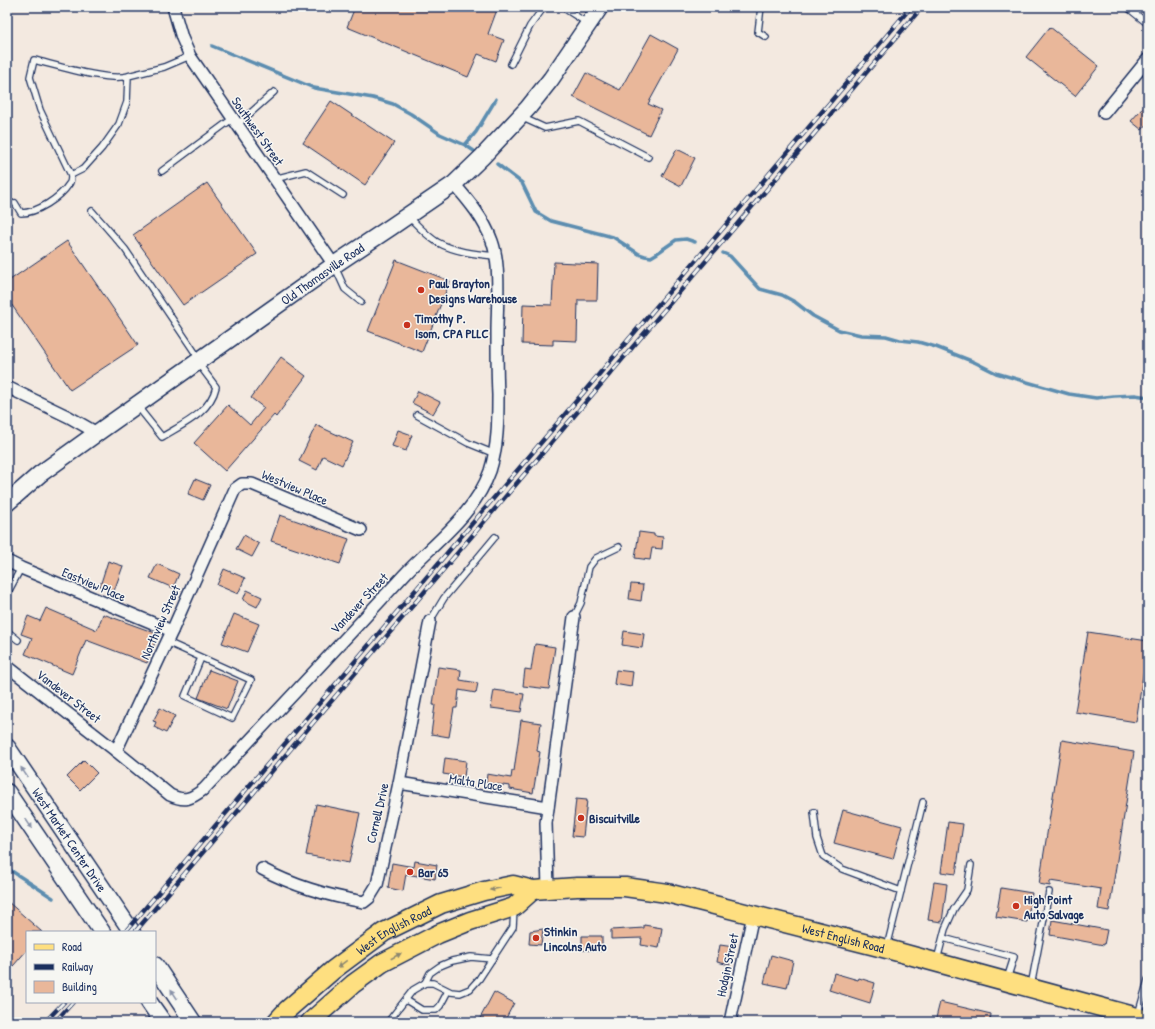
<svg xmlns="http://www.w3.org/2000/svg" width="1155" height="1029" viewBox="0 0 1155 1029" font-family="'Patrick Hand',sans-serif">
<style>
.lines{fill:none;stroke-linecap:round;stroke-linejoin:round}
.stream{stroke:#5b8db0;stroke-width:3.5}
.building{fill:#e9b79a;stroke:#1b2f5e}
.lane-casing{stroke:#1b2f5e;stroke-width:8}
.street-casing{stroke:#1b2f5e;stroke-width:14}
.secondary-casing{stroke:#1b2f5e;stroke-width:19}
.primary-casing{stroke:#1b2f5e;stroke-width:21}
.lane{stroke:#f6f6f2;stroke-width:5.5}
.street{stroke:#f6f6f2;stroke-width:11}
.secondary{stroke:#f6f6f2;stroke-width:16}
.primary{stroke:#fedf80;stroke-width:18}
.rail-casing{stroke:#1b2f5e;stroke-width:4.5}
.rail{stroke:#f6f6f2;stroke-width:3;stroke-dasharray:9;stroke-linecap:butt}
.oneway{fill:#8892a8}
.oneway2{fill:#8c876f}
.poi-dot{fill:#c8321e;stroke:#f6f6f2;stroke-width:1.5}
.labels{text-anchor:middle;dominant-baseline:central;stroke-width:3;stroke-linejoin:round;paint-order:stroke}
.street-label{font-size:13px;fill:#1b2f5e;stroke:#f6f6f2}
.poi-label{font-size:13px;font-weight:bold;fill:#1b2f5e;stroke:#f6f6f2;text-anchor:start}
</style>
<rect width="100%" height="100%" fill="#f3e9e0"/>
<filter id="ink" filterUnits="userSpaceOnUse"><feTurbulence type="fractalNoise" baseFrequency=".025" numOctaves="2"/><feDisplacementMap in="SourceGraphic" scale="8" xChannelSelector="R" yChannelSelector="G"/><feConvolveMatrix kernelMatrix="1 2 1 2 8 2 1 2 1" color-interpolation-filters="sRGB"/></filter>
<g filter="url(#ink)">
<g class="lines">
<g class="stream">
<path d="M212 46 314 88 373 98 393 104 411 114 440 134 465 145 474 151"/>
<path d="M465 145 476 132 496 99"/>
<path d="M497 164 522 183 536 212 551 221 613 237 639 254 645 256 651 257 656 254 676 240 686 239 695 242"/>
<path d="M723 253 730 256 760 289 782 295 795 302 813 316 839 330 861 335 886 336 900 340 918 342 936 347 974 362 996 373 1069 394 1096 398 1114 396 1135 395 1148 397"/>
<path d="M7 868 53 898"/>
</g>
</g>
<g class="building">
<path d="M355 7H498L488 34 504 40 496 61 478 54 468 77 347 27Z"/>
<path d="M1050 27 1099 66 1075 96 1026 57Z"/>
<path d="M651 34 678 49 648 104 661 110 649 135 573 97 586 73 620 90Z"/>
<path d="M331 101 394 143 365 185 303 143Z"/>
<path d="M1148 102V123L1142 130 1131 121Z"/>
<path d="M677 149 695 158 681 186 662 176Z"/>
<path d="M207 183 257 254 183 305 133 235Z"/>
<path d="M67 241 138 345 70 390 7 298V282Z"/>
<path d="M396 260 450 281 422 352 368 331Z"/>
<path d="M554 262 598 264 597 300H578L577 341 553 340V345L522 344 523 304 552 305Z"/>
<path d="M281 357 306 376 276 417 274 415 225 471 194 443 228 405 250 425 264 408 251 398Z"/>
<path d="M418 391 440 402 433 414 412 403Z"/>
<path d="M316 425 353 442 342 465 323 456 317 470 299 461Z"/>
<path d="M398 430 412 435 406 451 392 446Z"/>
<path d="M195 479 210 485 203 500 188 494Z"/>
<path d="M280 515 349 539 340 564 271 541Z"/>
<path d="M639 532 654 534V536L663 537 662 549 652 548 650 560 635 558Z"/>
<path d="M244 535 259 544 252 557 236 549Z"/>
<path d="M108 561 123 566 114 591 100 586Z"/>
<path d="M157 564 179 574 173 588 150 578Z"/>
<path d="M224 569 245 578 238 594 217 585Z"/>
<path d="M631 584 643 585 641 601 629 599Z"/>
<path d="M247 590 262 597 257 607 243 600Z"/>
<path d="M46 608 97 630 103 614 158 634 147 663 86 640 72 674 25 654 32 638 21 634 28 616 40 621Z"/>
<path d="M234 614 259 624 247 652 222 643Z"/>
<path d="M624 631 644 634 642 648 622 645Z"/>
<path d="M1088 632 1148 641 1136 722 1075 712Z"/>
<path d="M535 644 555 647 549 689 523 686 525 669 531 670Z"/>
<path d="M438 667 461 670 460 680 478 683 476 693 459 690 457 708H454L449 737 431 734 435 705H433Z"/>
<path d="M209 670 238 681 227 709 198 698Z"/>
<path d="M616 670 633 672 631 687 614 684Z"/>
<path d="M494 690 524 694 521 712 491 708Z"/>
<path d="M160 708 175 716 166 733 154 727 156 722 153 721Z"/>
<path d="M521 720 541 723 537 751 540 752 533 793 510 789V786L486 783 487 774 511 778 512 771H514Z"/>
<path d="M1062 740 1134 752 1109 911 1098 909 1101 889 1050 881V886L1039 884Z"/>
<path d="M445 758 466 761 464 777 443 774Z"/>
<path d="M84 760 97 773 80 790 67 777Z"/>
<path d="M576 799 587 800 583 837 572 836Z"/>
<path d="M316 804 360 813 349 863 306 855Z"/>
<path d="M843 810 902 826 893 859 834 843Z"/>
<path d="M948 822 963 824 956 874 941 872Z"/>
<path d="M415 861 437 865 435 879 406 874 403 891 388 888 392 863 414 867Z"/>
<path d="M934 882 947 884 942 922 928 920Z"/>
<path d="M1001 888 1032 893 1027 922 996 917Z"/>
<path d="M7 901 42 932H27V950L7 973Z"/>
<path d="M1052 920 1107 930 1104 945 1050 935Z"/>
<path d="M644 925 662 928 659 948 641 945 642 938 611 939V930L644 928Z"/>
<path d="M543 929 541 945 529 944 530 931Z"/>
<path d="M582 936H602V951L582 950Z"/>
<path d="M720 945 734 947 730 965 717 962Z"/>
<path d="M771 955 793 961 787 988 764 983Z"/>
<path d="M834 973 858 980 859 978 875 983 870 1003 829 990Z"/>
<path d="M494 992 514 1003 504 1022H478Z"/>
<path d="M940 1002 991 1014 990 1022H935Z"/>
</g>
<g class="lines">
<g class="lane-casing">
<g id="lane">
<path d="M562 7 587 23"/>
<path d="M761 7 758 32 766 37"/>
<path d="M1127 7 1148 24"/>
<path d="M511 64 530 26 544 7"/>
<path d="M128 76 127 102 119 124 102 148 83 169 71 175 40 110 30 77 34 60C55 65 109 82 128 76L164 67 190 56"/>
<path d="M521 117 545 128 579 121 648 157"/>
<path d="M237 125 274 92"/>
<path d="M162 171 232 119"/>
<path d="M274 179 306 171 343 195"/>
<path d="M15 203 21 213C37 213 60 198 69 184 71 182 71 178 71 175"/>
<path d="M92 211 125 249 200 360"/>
<path d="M409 217C418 226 427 236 437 242 455 252 475 254 495 256"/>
<path d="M335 267 345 289 361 302"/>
<path d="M138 407 162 437C183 424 210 413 216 387L198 363"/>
<path d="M417 415 468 443 495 454"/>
<path d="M7 594 21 568"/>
<path d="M574 617 581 603 589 567 596 558 619 547"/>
<path d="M430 621 444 598 495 537"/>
<path d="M7 631 18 640"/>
<path d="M167 642 251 680 232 718 185 696 201 658"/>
<path d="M814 812 817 838 823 856 842 869 901 891"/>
<path d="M943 938 1014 957 1007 979"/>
<path d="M887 947 923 802"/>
<path d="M937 960 945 929 954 909 967 890 971 865"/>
<path d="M425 983 430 973 440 966 452 961 471 957 492 959"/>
<path d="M1031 986 1049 892"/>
<path d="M406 1000 422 1010H436L440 1006 448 991"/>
<path d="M1138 1015 1148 980"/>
<path d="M388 1022 413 990 425 983H433L451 992 460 993 470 989 479 979 513 927 514 909"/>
</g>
</g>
<g class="street-casing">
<g id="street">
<path d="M173 7 182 38 190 56 334 265"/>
<path d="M1104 113 1148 59"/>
<path d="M7 387 69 417 97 433"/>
<path d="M7 561 21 568 172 631"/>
<path d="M7 666 116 751 170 795C185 802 191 799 204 789 271 718 338 647 404 575 434 543 475 514 490 471 498 446 498 421 498 395 497 374 497 353 497 332 497 305 501 266 492 241 484 219 469 201 454 184"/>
<path d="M116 751 172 631 235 489 242 484H252L361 530"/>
<path d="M399 783 548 807"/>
<path d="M262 869C294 886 328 896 364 902L369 898 377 885 399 783 430 621"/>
<path d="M548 888 546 823 574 617"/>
<path d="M730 1022 753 915"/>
</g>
</g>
<g class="secondary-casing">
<g id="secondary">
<path id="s1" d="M7 503 40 474 97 433 334 265 391 227 454 184 482 157 528 108 551 79 600 7"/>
<path id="s2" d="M7 747 132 932"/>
<path d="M7 792 102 932"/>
<path d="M155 965 193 1022"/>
<path d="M149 1002 163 1022"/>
</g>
</g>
<g class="primary-casing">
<g id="primary">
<path id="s3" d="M276 1022 287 1010 333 970 384 932 441 904 484 891 513 885 533 890 577 887H625L667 893 887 949 1148 1020"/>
<path d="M310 1022 353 984 382 963 438 934 470 921 514 907 533 890"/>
</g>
</g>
<use href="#lane" class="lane"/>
<use href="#street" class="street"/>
<use href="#secondary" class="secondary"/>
<use href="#primary" class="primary"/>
<g class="rail-casing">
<g id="rail">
<path d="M125 932 911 7"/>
<path d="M135 932 922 7"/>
<path d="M45 1022 64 1002"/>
<path d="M55 1022 73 1002"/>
</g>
</g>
<use href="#rail" class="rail"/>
</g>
<defs><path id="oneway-solid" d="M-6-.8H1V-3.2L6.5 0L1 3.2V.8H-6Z"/></defs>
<g class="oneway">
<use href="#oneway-solid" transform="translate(24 772) rotate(-124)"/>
<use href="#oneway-solid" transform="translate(29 824) rotate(56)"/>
<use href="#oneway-solid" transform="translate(174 994) rotate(-124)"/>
</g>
<g class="oneway2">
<use href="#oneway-solid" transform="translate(495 889) rotate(168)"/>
<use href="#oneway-solid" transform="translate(396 956) rotate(-28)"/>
<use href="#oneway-solid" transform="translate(342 964) rotate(143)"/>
</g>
</g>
<g class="poi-dot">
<circle cx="421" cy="290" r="4"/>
<circle cx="407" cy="325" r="4"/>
<circle cx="581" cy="818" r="4"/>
<circle cx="410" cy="872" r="4"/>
<circle cx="1016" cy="906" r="4"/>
<circle cx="536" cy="938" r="4"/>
</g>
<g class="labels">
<g class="street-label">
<text transform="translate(258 131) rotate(55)">Southwest Street</text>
<text stroke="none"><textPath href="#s1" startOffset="390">Old Thomasville Road</textPath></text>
<text transform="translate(295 487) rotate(23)">Westview Place</text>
<text transform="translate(94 584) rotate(23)">Eastview Place</text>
<text transform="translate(359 603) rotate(-47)">Vandever Street</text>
<text transform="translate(160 622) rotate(-66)">Northview Street</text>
<text transform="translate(69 696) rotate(38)">Vandever Street</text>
<text transform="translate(476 782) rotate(9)">Malta Place</text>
<text transform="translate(377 813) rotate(-77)">Cornell Drive</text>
<text stroke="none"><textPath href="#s2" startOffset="112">West Market Center Drive</textPath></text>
<text stroke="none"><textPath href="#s3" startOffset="150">West English Road</textPath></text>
<text stroke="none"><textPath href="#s3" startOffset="616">West English Road</textPath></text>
<text transform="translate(727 965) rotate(-78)">Hodgin Street</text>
</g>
<g class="poi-label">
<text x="429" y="283">Paul Brayton<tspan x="429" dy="15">Designs Warehouse</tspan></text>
<text x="415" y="318">Timothy P.<tspan x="415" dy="15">Isom, CPA PLLC</tspan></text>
<text x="589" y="818">Biscuitville</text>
<text x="418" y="872">Bar 65</text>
<text x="1024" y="899">High Point<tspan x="1024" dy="15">Auto Salvage</tspan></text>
<text x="544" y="931">Stinkin<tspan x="544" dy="15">Lincolns Auto</tspan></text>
</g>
</g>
<rect width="1155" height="1029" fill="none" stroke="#f6f6f2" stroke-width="24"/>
<rect x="12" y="12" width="1131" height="1005" fill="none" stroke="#1b2f5e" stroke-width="1.5" filter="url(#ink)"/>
<rect x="26" y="931" width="130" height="72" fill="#f6f6f2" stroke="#9ea6b7"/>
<rect x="34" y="944" width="20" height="6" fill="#fedf80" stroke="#9ea6b7"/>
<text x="62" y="951" font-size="12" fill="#1b2f5e">Road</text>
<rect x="34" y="964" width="20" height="6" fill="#1b2f5e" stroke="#9ea6b7"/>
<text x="62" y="971" font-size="12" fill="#1b2f5e">Railway</text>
<rect x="34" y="981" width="20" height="12" fill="#e9b79a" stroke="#9ea6b7"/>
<text x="62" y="991" font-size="12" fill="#1b2f5e">Building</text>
</svg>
